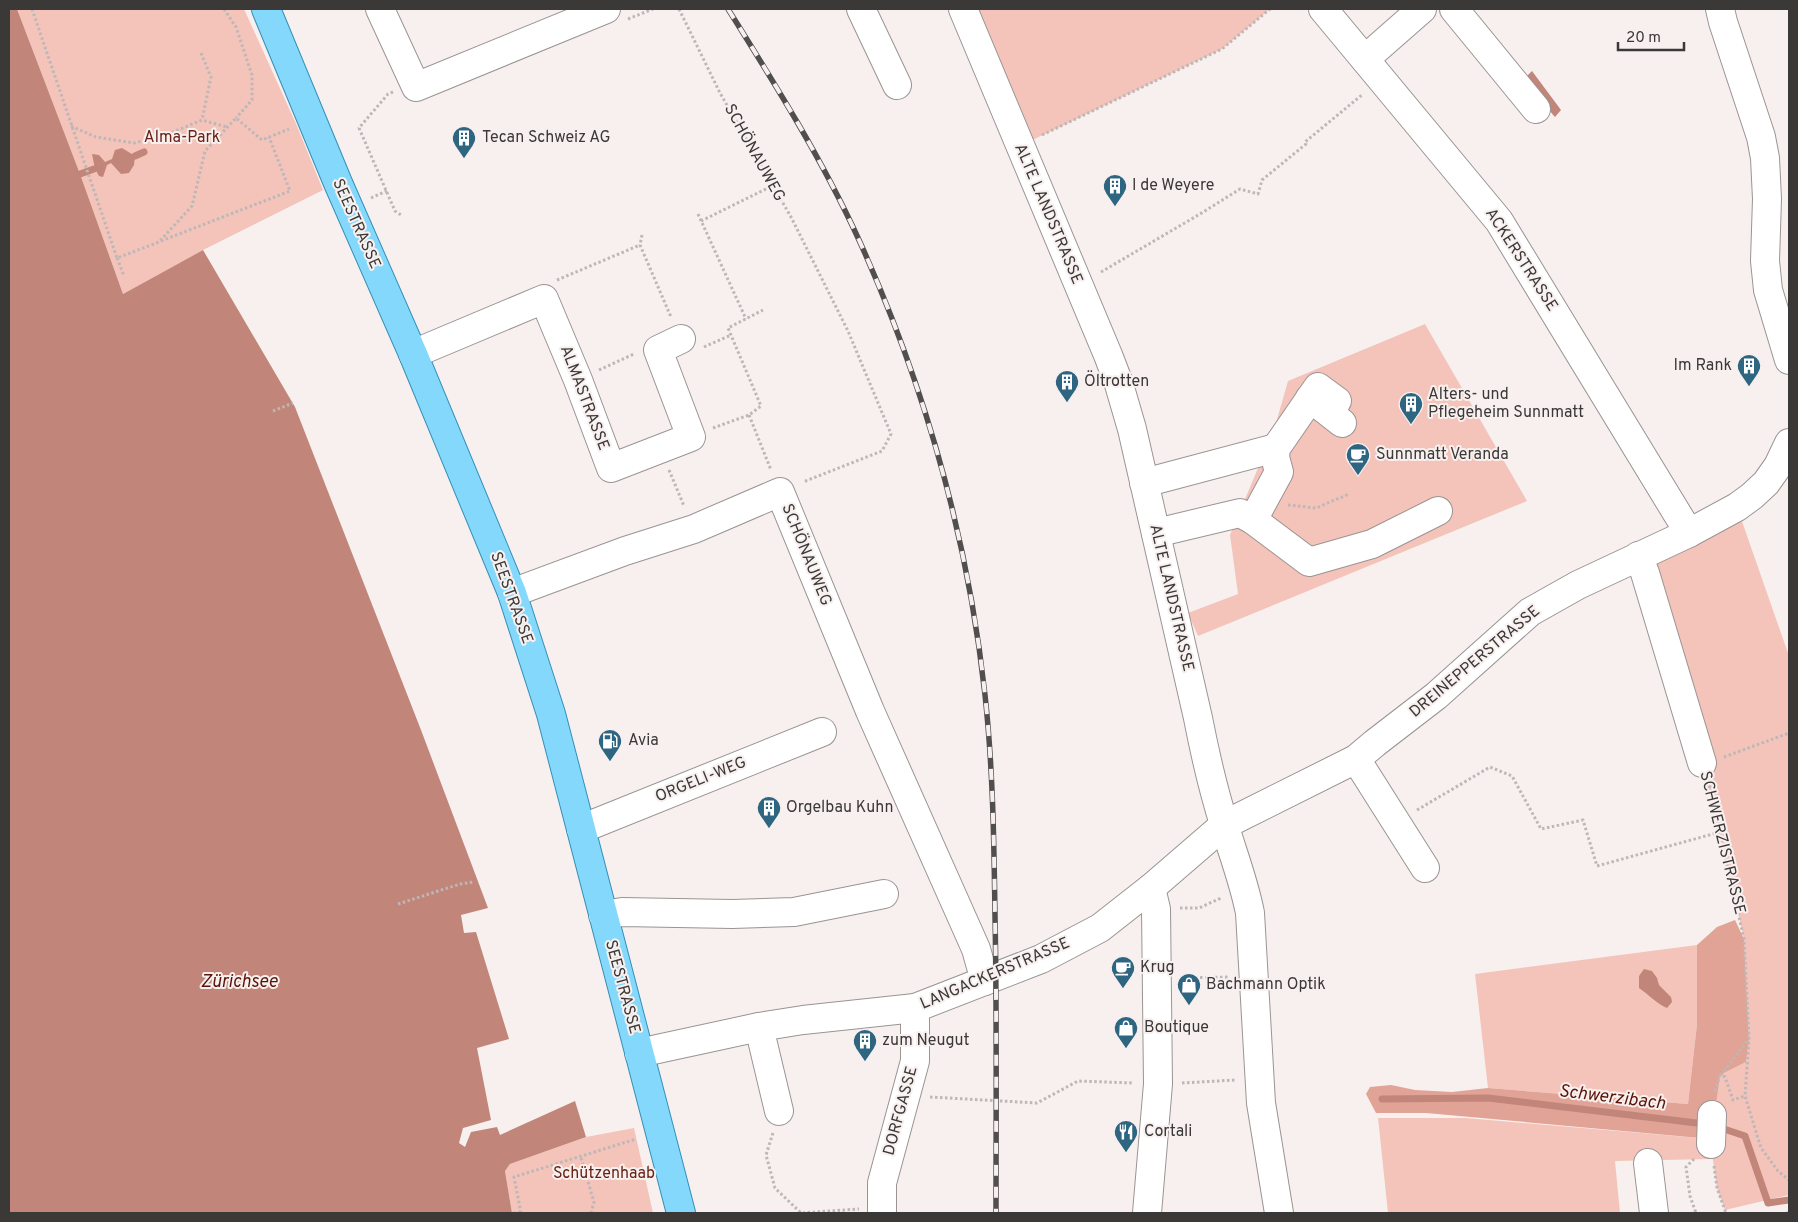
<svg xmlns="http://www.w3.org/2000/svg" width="1798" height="1222" viewBox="0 0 1798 1222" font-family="Overpass,sans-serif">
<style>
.green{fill:#f4c4ba}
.forest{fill:#e1a396}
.water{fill:#c18679}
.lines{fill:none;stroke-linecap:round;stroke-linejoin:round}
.stream{stroke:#c18679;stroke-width:7}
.minor-casing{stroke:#9a9493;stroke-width:30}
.major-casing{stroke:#358fb6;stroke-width:30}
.path{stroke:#bdb7b7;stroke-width:3;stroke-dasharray:2.5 2.5;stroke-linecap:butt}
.minor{stroke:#fff;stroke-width:28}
.major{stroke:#84d8fc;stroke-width:28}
.rail-casing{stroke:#514e4e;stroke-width:5.5}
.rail{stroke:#f7f0ef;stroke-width:4;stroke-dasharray:11;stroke-linecap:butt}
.labels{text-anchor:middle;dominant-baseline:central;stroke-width:4;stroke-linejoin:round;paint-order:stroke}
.park-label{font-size:16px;fill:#6a2114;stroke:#f7f0ef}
.poi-label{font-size:16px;fill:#3b3838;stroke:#f7f0ef;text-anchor:start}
.street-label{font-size:16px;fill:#3b3838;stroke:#f7f0ef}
.water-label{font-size:18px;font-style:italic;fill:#5c1407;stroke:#f7f0ef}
</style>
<rect width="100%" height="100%" fill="#f7f0ef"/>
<g class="green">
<path d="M17 9H244L297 126 323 190 203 250 123 294 80 174Z"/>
<path d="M963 9H1270L1222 49 1020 146Z"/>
<path d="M1425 324 1527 501 1198 636 1188 613 1238 594 1230 535 1274 430 1288 381Z"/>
<path d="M1737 507 1789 656V1195L1725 1210 1717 1188 1712 1154V1159L1615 1161 1620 1213H1388L1378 1118H1466L1711 1139 1712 1098 1720 1075 1746 1062 1749 1039 1744 939 1710 791 1638 556Z"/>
<path d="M1697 945V1024L1688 1104 1488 1088 1475 974Z"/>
<path d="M634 1128 653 1213H512L505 1171 510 1164 586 1137Z"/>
</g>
<path class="forest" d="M1735 920 1744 939 1749 1039 1746 1062 1720 1075 1711 1139 1426 1113H1376L1366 1094 1370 1087 1391 1085 1415 1090 1452 1092 1488 1088 1688 1104 1697 1024V945L1717 927Z"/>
<g class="water">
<path d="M9 9H17L80 174 123 294 203 250 295 407 421 730 488 908 461 915 464 933 476 932 509 1039 477 1048 491 1120 463 1128 459 1143 465 1147 471 1132 497 1127 500 1135 575 1101 586 1137 510 1164 505 1171 512 1213H9Z"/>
<path d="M1532 71 1561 110 1555 117 1523 80Z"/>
<path d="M122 148 135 156 134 165 129 173 121 174 111 163 107 165 103 177 99 176 95 169 92 154 99 155 105 162 112 159 115 150Z"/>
<path d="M1644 969 1652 971 1657 978 1659 985 1671 997 1672 1002 1667 1008C1657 1004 1648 994 1639 988V976Z"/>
</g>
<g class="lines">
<g class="stream">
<path d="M135 156 144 152"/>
<path d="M80 174 94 169"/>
<path d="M1382 1099 1488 1098 1705 1124"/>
<path d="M1718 1127 1745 1136 1768 1203 1789 1200"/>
</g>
<g class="minor-casing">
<g id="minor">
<path d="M380 9 416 87 606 9"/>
<path d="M861 9 897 85"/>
<path d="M963 9 1108 355 1118 381 1132 429 1198 718C1205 754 1213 789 1224 824 1233 854 1244 882 1250 913L1261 1103 1279 1213"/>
<path d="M1323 9 1499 221 1689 533"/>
<path d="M1454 9 1536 109"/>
<path d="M1720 9 1723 22 1761 137 1765 158 1767 199 1765 261 1768 290 1789 360"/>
<path d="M1365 59 1422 9"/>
<path d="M413 354 544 299 578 380 611 468 691 437 658 350 681 339"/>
<path d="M1310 398 1342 423"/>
<path d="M1144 483 1276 448"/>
<path d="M1253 520 1309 562 1372 544 1438 511"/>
<path d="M1156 533 1240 513 1253 520 1279 472 1275 457 1276 448 1318 387 1337 401"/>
<path d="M1638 556 1645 573 1702 763"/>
<path d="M512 593 625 551 694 529 780 492 870 711 976 949 985 981"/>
<path d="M1356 759 1425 868"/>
<path d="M581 829 822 732"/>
<path d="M603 915 622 912 732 914 794 912 884 894"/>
<path d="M759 1027 779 1111"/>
<path d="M639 1053 759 1027 803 1020 915 1008 1041 959 1100 928 1151 888 1224 825 1356 759 1375 743 1436 696 1530 612 1578 585 1689 533 1737 507 1752 496 1766 483 1778 466 1789 443"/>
<path d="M1711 1144 1712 1115"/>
<path d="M1648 1163 1654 1213"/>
<path d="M882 1213V1183L915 1061V1008"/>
<path d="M1147 1213 1158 1084 1156 909 1151 888"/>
</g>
</g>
<g class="major-casing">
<path id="major" d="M266 9 338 183 413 354 512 593 551 714 681 1213"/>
</g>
<g class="path">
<path d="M32 9 117 258 159 242 192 206 205 151 236 118 262 140 289 129"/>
<path d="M224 9 236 27 252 75V100L236 118"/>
<path d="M679 9 720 93 791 217 848 331 891 434 882 451 803 482"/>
<path d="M628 19 653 9"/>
<path d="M201 53 211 77 202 120"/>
<path d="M393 92 388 94 359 128 395 211 401 215"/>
<path d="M71 126 96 137 134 143 166 135 202 120 227 127"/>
<path d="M1042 135 1222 49 1270 9"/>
<path d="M371 198 387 191"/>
<path d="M698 214 746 319"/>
<path d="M701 221 772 186"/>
<path d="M642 235 640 245 671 317"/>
<path d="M161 241 290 191 269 137"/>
<path d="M117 258 124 276"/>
<path d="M1101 272 1200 214 1240 189 1258 194 1262 180 1306 144 1305 142 1363 94"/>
<path d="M557 280 640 245"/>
<path d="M704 347 731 335"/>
<path d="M599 370 634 354"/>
<path d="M273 411 293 403"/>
<path d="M749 415 771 470"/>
<path d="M713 428 749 415 761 406 728 328 763 310"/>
<path d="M669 470 684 506"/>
<path d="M1288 505 1316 508 1349 494"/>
<path d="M1724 757 1789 733"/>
<path d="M1709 786 1744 939 1749 1039 1745 1096 1761 1148 1778 1171 1789 1180"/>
<path d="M1417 810 1490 767 1512 776 1541 829 1583 820 1597 866 1720 832"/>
<path d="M398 904 460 884 474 882"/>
<path d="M1180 908H1199L1221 898"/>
<path d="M1180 978 1229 977"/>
<path d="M1721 1075 1748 1040"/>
<path d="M1182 1083 1235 1080"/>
<path d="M1715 1091 1720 1075 1725 1077 1733 1100 1745 1096"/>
<path d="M930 1097 1037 1103 1078 1081 1133 1083"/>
<path d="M773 1133 766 1155 775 1188 801 1213 859 1209"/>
<path d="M581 1158 594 1202 591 1213"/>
<path d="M1694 1159 1686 1167 1690 1196 1696 1213"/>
<path d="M1714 1166 1717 1188 1726 1213"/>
<path d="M513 1213 520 1212"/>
<path d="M521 1213 514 1177 636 1139"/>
<path d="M1786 1213H1789"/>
</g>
<use href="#minor" class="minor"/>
<use href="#major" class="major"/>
<g class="rail-casing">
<path id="rail" d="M728 9C775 84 822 159 859 240 924 384 968 538 985 695 993 768 994 842 995 916 997 1015 996 1114 996 1213"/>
</g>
<use href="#rail" class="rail"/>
</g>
<defs>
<g id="building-pin" transform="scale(1.25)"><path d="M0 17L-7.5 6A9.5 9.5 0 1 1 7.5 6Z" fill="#2e6580" stroke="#f7f0ef"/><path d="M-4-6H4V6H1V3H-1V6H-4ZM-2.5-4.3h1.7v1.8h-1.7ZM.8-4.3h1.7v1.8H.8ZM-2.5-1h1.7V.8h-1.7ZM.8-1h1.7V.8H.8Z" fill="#fff"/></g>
<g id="cafe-pin" transform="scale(1.25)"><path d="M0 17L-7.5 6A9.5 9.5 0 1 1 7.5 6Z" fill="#2e6580" stroke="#f7f0ef"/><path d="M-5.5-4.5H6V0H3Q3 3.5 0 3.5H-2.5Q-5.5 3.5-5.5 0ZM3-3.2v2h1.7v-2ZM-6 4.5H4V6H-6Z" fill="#fff"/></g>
<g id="fuel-pin" transform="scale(1.25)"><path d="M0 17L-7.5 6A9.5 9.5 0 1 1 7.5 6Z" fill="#2e6580" stroke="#f7f0ef"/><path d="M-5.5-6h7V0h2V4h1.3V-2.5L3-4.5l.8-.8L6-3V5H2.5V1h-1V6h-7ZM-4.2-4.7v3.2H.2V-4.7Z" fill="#fff"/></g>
<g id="shop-pin" transform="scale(1.25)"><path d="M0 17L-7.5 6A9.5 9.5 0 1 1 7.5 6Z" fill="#2e6580" stroke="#f7f0ef"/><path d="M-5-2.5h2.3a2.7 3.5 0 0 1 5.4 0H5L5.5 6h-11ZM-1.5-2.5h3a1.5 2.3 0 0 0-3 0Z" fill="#fff"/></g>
<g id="restaurant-pin" transform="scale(1.25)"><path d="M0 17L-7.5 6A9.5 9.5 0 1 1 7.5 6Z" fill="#2e6580" stroke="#f7f0ef"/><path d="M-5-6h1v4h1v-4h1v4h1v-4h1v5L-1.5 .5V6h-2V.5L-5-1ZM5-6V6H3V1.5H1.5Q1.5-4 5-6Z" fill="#fff"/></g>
</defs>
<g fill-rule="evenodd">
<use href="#building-pin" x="464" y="138"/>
<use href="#building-pin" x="1115" y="186"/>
<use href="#building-pin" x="1749" y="366"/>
<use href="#building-pin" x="1067" y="382"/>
<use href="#building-pin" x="1411" y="404"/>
<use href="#cafe-pin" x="1358" y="455"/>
<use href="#fuel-pin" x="610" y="741"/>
<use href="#building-pin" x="769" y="808"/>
<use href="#cafe-pin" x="1123" y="968"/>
<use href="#shop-pin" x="1189" y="985"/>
<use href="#shop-pin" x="1126" y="1028"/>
<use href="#building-pin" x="865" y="1041"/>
<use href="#restaurant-pin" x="1126" y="1132"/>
</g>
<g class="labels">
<g class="park-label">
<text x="182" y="138">Alma-Park</text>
<text x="604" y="1174">Schützenhaab</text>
</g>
<g class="poi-label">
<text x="482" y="138">Tecan Schweiz AG</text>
<text x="1132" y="186">I de Weyere</text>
<text x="1732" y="366" text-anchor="end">Im Rank</text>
<text x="1084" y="382">Öltrotten</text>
<text x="1428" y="395">Alters- und<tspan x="1428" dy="18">Pflegeheim Sunnmatt</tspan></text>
<text x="1376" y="455">Sunnmatt Veranda</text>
<text x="628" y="741">Avia</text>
<text x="786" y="808">Orgelbau Kuhn</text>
<text x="1140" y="968">Krug</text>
<text x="1206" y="985">Bachmann Optik</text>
<text x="1144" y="1028">Boutique</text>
<text x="882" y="1041">zum Neugut</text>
<text x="1144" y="1132">Cortali</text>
</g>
<g class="street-label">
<text transform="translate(754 153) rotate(61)">SCHÖNAUWEG</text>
<text transform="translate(1048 214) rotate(67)">ALTE LANDSTRASSE</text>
<text transform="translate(356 224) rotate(66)">SEESTRASSE</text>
<text transform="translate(1521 260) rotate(57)">ACKERSTRASSE</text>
<text transform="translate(584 398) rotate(69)">ALMASTRASSE</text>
<text transform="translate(806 555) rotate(68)">SCHÖNAUWEG</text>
<text transform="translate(511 598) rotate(70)">SEESTRASSE</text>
<text transform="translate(1171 598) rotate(77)">ALTE LANDSTRASSE</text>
<text transform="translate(1475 662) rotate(-40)">DREINEPPERSTRASSE</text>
<text transform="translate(701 780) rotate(-22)">ORGELI-WEG</text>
<text transform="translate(1722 843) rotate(76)">SCHWERZISTRASSE</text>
<text transform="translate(995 974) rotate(-23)">LANGACKERSTRASSE</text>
<text transform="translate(622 987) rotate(75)">SEESTRASSE</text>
<text transform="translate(901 1111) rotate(-75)">DORFGASSE</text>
</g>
<g class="water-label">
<text x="239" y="982">Zürichsee</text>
<text transform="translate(1612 1098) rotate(7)">Schwerzibach</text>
</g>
</g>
<rect width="1798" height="1222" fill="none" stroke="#3b3838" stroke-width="20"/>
<path d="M1618 42v8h66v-8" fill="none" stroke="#3b3838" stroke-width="2.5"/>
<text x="1626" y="42" font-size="15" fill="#3b3838" stroke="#f7f0ef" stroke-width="4" paint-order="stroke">20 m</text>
</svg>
